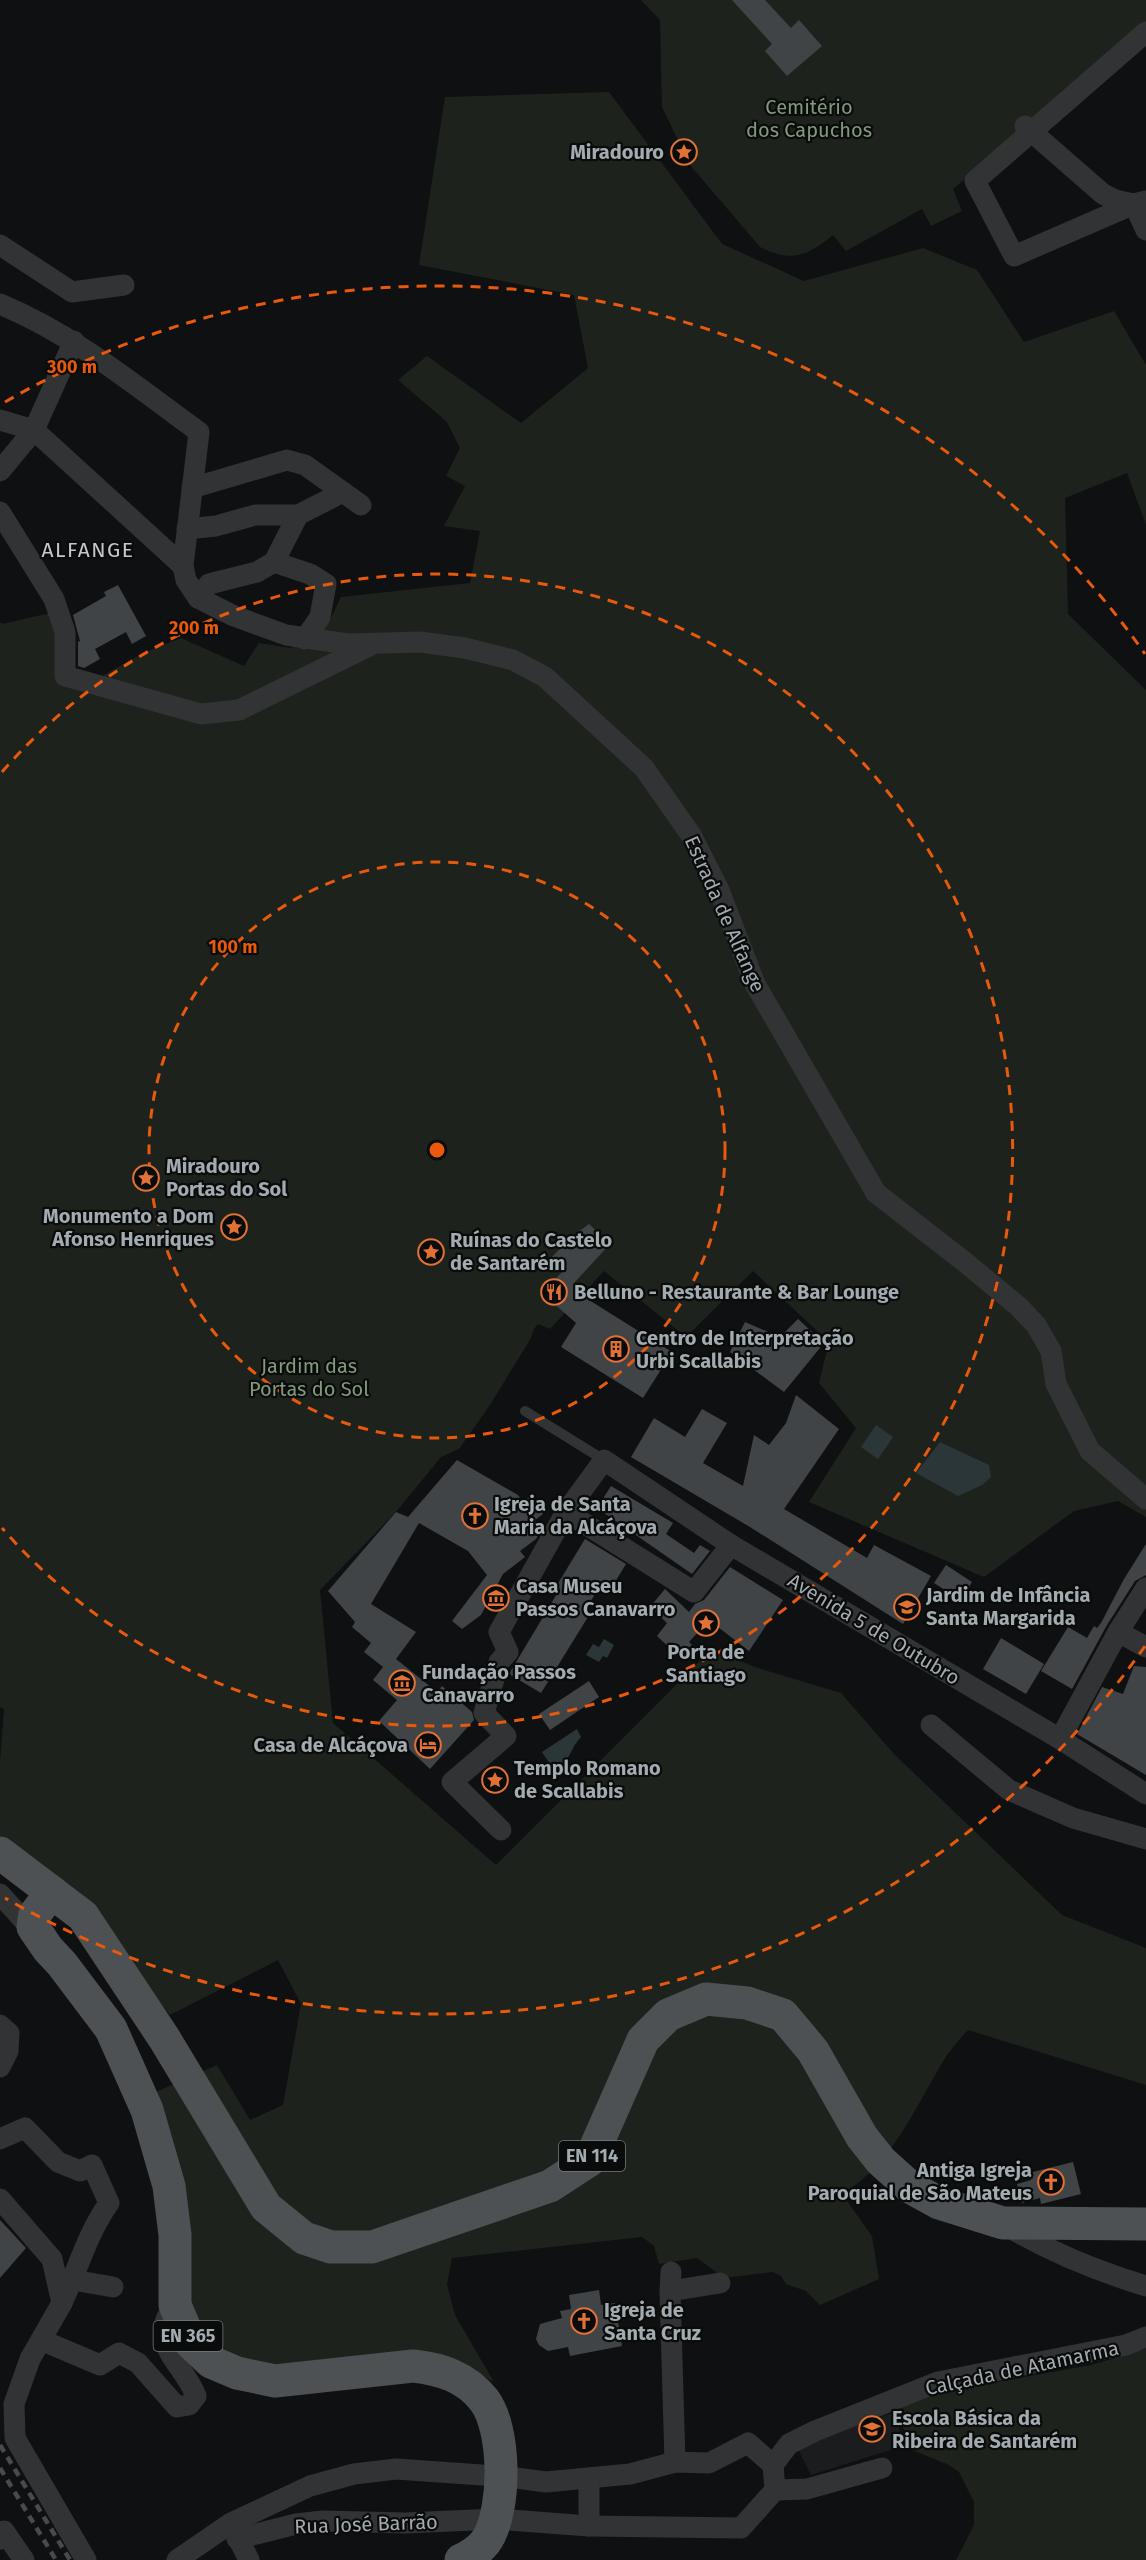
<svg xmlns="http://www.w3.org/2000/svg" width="1146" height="2560" viewBox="0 0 1146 2560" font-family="'Fira Sans',sans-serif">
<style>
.built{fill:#1b1c1d}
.green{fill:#1d231c}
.water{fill:#2a3638}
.building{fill:#414446}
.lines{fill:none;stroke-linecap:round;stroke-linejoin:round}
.lane{stroke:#313335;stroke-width:10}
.street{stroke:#313335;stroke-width:21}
.primary{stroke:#4d5154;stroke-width:33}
.rail{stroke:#484b4e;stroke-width:4.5;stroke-dasharray:8 6;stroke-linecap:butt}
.ring{fill:none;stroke:#e8590c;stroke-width:3;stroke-dasharray:10 8}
.labels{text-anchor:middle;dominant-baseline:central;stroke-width:4.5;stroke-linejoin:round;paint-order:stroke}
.shield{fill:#0a0b0b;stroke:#747b7e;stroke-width:1.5}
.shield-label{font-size:18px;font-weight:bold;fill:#a2abb0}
.park-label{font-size:20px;fill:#829a7a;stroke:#0a0b0b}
.poi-label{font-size:20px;font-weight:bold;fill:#a2abb0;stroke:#0a0b0b;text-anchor:start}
.street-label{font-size:20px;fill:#a2abb0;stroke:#0a0b0b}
.neighbourhood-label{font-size:21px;letter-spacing:1.5px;fill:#c2c8cd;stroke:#0a0b0b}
.centre{fill:#e8590c;stroke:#0a0b0b;stroke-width:3}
.ring-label{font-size:18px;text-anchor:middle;font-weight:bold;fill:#e8590c;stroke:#0a0b0b;stroke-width:4.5;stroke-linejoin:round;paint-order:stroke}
</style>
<rect width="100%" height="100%" fill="#0f1011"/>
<path class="built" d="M895 2412 903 2446 811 2475 797 2447Z"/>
<g class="green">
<path d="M641 0H1146V23L953 189 962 211 931 226 922 209 846 251 833 235C808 256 791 263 760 247L690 165 662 107 660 20Z"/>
<path d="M609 92 722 244 804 281 923 248 977 270 1024 342 1114 311 1146 365V525L1127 473 1065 498 1068 614 1146 690V1517L1118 1501 1074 1511 984 1577 809 1502 856 1428 819 1383 829 1342 753 1271 686 1337 604 1271 550 1329 538 1324 534 1329 531 1338 490 1405 459 1449 441 1457 396 1512 320 1590 333 1723 496 1865 711 1650 758 1668 841 1693 894 1754 1062 1915 1146 1948V2085L968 2030C959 2040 949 2051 942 2063 914 2110 891 2165 842 2194L872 2236 879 2279 820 2305 806 2291 786 2284 781 2276 773 2272 731 2277 720 2275 697 2258 659 2264 654 2246 642 2237 452 2258 447 2285 455 2315 494 2382 469 2369 295 2368 245 2364 212 2345 192 2320 149 2095 217 2065 250 2120 283 2105 301 2004 278 1960 170 2015 121 1953 0 1844V1761L4 1709 0 1707V622L2 624 50 613 59 629 56 667 90 683 141 654 181 638 244 666 259 643 291 648 328 624 341 597 470 583 480 531 444 526 465 486 446 476 460 448 447 422 398 380 427 356 521 423 588 368 574 295 419 265 445 97Z"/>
<path d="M1146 2349V2560H956L974 2525V2502L959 2472 949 2465 912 2450 896 2409 942 2392 1091 2365Z"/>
</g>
<g class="water">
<path d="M876 1425 893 1437 878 1459 861 1447Z"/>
<path d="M940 1442 989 1465 991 1477 982 1485 958 1496 916 1473Z"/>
<path d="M604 1639 614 1645 607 1658 603 1656 599 1662 586 1655 593 1644 599 1647Z"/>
<path d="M577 1729 581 1737C567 1753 574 1757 554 1770L542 1752Z"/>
</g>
<g class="building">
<path d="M732 0H765L791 28 799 20 822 46 787 76 765 51 772 44Z"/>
<path d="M118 585 146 636 132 644 126 632 95 649 100 659 84 668 78 666V642L80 641 73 615 106 596 104 592Z"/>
<path d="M589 1224 610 1244 574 1283 584 1292 581 1295 672 1352 643 1398 561 1347 576 1323 542 1293 565 1269 552 1257 570 1238Z"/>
<path d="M798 1319 824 1343 784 1392 730 1352 745 1322 780 1337Z"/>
<path d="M796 1395 839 1429 784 1509 867 1558 874 1545 931 1576 903 1624 750 1527 631 1457 654 1418 685 1437 702 1409 727 1423 703 1463 743 1486 754 1435 769 1445 786 1423Z"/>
<path d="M457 1460 518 1495 523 1502 530 1496 543 1514 535 1520 542 1529 536 1539 520 1551 525 1557 503 1574 481 1615 462 1629 452 1621 487 1575 468 1551 419 1523 371 1604 416 1632 396 1659 437 1692 442 1686 472 1712 474 1720 430 1769 379 1721 397 1700 373 1680 383 1667 364 1652 371 1643 352 1627 355 1622 328 1591 396 1512 408 1517Z"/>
<path d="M611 1486 673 1523 666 1534 694 1553 700 1545 710 1551 692 1574 597 1508Z"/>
<path d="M585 1539 626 1564 612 1587 603 1581 586 1609 591 1612 541 1693 509 1674 558 1592 554 1590Z"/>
<path d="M1146 1544V1575L1135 1581 1107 1625 1072 1689 1041 1671 1068 1627 1087 1638 1094 1626 1097 1628 1101 1623 1124 1579Z"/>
<path d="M946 1565 972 1582 961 1600 934 1583Z"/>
<path d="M730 1567 783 1600 749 1651 709 1620 689 1642 692 1645 679 1657 657 1636 667 1623 650 1607 665 1589 689 1612 695 1604 704 1600Z"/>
<path d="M1001 1638 1044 1664 1026 1694 983 1669Z"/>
<path d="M1134 1666 1146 1667V1775L1077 1734 1102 1687 1123 1694Z"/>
<path d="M589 1681 599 1697 550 1730 539 1714Z"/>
<path d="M1073 2162 1081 2194 1041 2204 1040 2198 1022 2203 1017 2184 1031 2180 1029 2173Z"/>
<path d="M0 2220 26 2248 0 2278Z"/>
<path d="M599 2290 601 2305 615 2303 622 2346 570 2356 568 2347 548 2351 539 2345 536 2339 540 2324 562 2318 560 2311 571 2309 569 2295Z"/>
</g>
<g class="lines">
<path class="lane" d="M525 1411 604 1460"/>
<g class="street">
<path d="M1146 32 975 181 1014 256 1134 204 1146 201"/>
<path d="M1025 126 1103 194 1115 200 1134 204"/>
<path d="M1134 204 1146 230"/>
<path d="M0 245 72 292 124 285"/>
<path d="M0 304C76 336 133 384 199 432L183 566 186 580 198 598 234 616 286 635 348 644 420 642 465 648 513 660 545 677 644 768 691 835 719 890 755 984 876 1193 966 1263 1019 1307 1036 1325 1051 1351 1056 1384 1090 1451 1146 1499"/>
<path d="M0 420 34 430 183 566"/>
<path d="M0 471 34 430 74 341"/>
<path d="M192 488 287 460 305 465 361 505"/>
<path d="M0 512 54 599 65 632V676L201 714 239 710 369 646"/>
<path d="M187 529 216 526 255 515H298L343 492"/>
<path d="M274 562 310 574 326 584 320 617 305 639"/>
<path d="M198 598 209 584 257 572 274 562 298 515"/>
<path d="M566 1512 694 1592 731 1545"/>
<path d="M1118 1632 1146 1647"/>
<path d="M931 1725 1009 1790 1073 1818 1146 1839"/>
<path d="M1060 1739 1118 1632 1146 1588"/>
<path d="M501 1830 452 1782 506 1736 484 1713 499 1662 508 1652 499 1632 566 1512 604 1460 731 1545 1060 1739 1146 1794"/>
<path d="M0 1894 36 1934"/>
<path d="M0 2025 9 2033 8 2051 0 2067"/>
<path d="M0 2139 25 2128 58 2162 80 2171 92 2165 109 2203C87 2234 78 2269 62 2303"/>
<path d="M0 2199 52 2259 62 2303 30 2359 14 2404 15 2438 86 2560"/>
<path d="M1007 2226C1050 2252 1097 2271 1146 2286"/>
<path d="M73 2280 113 2287"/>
<path d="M670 2291 671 2272"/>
<path d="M41 2340 100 2365 119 2353 138 2363 177 2407 189 2405 196 2396C184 2363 144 2342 175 2305"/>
<path d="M675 2462 670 2291 720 2283"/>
<path d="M773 2465 789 2444 815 2431 938 2382 1126 2345 1146 2337"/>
<path d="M502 2476 546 2482 630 2474 675 2462 709 2463 748 2443 773 2465"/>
<path d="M589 2478V2526"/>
<path d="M775 2490 807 2489 882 2468"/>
<path d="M232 2526 249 2560"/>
<path d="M0 2539 4 2531 24 2560"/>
<path d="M237 2539 296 2524 323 2521 405 2523 496 2519 589 2526 741 2528 775 2490 773 2465"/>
<path d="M177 2560 231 2523 310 2486 354 2474 396 2469 482 2475"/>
</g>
<g class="primary">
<path d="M0 1853 83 1916 164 2038 266 2207 304 2238 331 2247H372L550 2186 590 2160 643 2040 668 2015 706 1999 747 2003 783 2015 813 2051 862 2137 881 2161 910 2187 939 2203 1003 2223 1146 2224"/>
<path d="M52 1892 35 1914 33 1927 48 1949 62 1964 111 2029 147 2110 169 2186 175 2235V2305L191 2343 211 2362 237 2373 275 2381 413 2366C441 2369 466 2377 484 2400 506 2429 506 2507 488 2538 482 2549 472 2555 461 2560"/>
</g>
<g class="rail">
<path d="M0 2445 70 2560"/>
<path d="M0 2468 56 2560"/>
</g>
</g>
<g class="ring">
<circle cx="437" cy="1150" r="288"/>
<path d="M2 772A576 576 0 1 1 2 1528"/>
<path d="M1145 1646A864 864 0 0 1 5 1898M5 402A864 864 0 0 1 1145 654"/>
</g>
<defs>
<g id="sight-ring" transform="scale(1.35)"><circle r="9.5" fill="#0a0b0b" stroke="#e27136" stroke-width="1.5"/><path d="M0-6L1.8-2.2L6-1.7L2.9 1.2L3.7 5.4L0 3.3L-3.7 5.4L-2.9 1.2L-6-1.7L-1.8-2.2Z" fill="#e27136"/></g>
<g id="restaurant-ring" transform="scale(1.35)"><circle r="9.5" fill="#0a0b0b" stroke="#e27136" stroke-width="1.5"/><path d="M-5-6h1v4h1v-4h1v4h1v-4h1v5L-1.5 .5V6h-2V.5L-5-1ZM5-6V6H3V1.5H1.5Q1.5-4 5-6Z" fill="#e27136"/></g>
<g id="building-ring" transform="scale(1.35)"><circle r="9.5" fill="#0a0b0b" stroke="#e27136" stroke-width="1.5"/><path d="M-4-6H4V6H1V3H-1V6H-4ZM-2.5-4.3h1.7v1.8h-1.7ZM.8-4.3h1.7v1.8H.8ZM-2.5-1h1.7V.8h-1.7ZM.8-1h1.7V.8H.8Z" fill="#e27136"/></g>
<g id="church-ring" transform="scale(1.35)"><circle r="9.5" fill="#0a0b0b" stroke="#e27136" stroke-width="1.5"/><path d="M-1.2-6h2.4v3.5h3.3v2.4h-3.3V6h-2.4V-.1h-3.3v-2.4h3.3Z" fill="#e27136"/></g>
<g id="museum-ring" transform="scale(1.35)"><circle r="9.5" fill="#0a0b0b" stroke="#e27136" stroke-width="1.5"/><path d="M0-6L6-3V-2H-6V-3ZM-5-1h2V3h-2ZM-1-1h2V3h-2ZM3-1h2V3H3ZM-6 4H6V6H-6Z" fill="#e27136"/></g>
<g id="school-ring" transform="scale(1.35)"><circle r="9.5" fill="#0a0b0b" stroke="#e27136" stroke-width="1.5"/><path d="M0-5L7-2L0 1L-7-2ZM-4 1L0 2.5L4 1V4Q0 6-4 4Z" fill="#e27136"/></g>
<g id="hotel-ring" transform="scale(1.35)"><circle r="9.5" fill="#0a0b0b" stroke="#e27136" stroke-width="1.5"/><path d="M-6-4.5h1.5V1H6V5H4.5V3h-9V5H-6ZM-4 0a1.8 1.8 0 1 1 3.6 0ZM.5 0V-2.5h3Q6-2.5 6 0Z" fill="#e27136"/></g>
</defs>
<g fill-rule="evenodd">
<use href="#sight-ring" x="684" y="152"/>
<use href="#sight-ring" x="146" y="1178"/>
<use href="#sight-ring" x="234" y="1227"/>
<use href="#sight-ring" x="431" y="1252"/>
<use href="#restaurant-ring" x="554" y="1292"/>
<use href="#building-ring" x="616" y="1349"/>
<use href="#church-ring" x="475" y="1516"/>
<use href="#museum-ring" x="496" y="1598"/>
<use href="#school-ring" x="907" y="1607"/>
<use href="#sight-ring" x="706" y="1623"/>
<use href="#museum-ring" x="402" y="1683"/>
<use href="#hotel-ring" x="428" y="1745"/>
<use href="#sight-ring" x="495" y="1780"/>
<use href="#church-ring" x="1051" y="2182"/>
<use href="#church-ring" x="584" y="2321"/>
<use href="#school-ring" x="872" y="2429"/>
</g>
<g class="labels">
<g class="shield">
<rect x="559" y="2141" width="66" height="30" rx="4.5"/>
<rect x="153.5" y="2321" width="69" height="30" rx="4.5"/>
</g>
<g class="shield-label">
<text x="592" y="2156">EN 114</text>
<text x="188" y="2336">EN 365</text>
</g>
<g class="park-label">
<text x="809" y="107">Cemitério<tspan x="809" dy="23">dos Capuchos</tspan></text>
<text x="309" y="1366">Jardim das<tspan x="309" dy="23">Portas do Sol</tspan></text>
</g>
<g class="poi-label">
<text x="664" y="152" text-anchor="end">Miradouro</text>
<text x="166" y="1166">Miradouro<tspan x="166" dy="23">Portas do Sol</tspan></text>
<text x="214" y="1216" text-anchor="end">Monumento a Dom<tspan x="214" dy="23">Afonso Henriques</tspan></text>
<text x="450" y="1240">Ruínas do Castelo<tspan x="450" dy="23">de Santarém</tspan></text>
<text x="574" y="1292">Belluno - Restaurante &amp; Bar Lounge</text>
<text x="636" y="1338">Centro de Interpretação<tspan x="636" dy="23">Urbi Scallabis</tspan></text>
<text x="494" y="1504">Igreja de Santa<tspan x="494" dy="23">Maria da Alcáçova</tspan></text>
<text x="516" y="1586">Casa Museu<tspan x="516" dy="23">Passos Canavarro</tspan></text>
<text x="926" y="1595">Jardim de Infância<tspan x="926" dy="23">Santa Margarida</tspan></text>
<text x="706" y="1652" text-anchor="middle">Porta de<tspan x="706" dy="23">Santiago</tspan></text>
<text x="422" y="1672">Fundação Passos<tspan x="422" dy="23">Canavarro</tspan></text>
<text x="408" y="1745" text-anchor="end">Casa de Alcáçova</text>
<text x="514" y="1768">Templo Romano<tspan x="514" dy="23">de Scallabis</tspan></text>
<text x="1032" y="2170" text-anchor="end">Antiga Igreja<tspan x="1032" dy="23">Paroquial de São Mateus</tspan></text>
<text x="604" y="2310">Igreja de<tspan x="604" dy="23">Santa Cruz</tspan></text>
<text x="892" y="2418">Escola Básica da<tspan x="892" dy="23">Ribeira de Santarém</tspan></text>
</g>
<g class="street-label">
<text transform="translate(725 914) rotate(66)">Estrada de Alfange</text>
<text transform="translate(874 1629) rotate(31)">Avenida 5 de Outubro</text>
<text transform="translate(1022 2368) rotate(-12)">Calçada de Atamarma</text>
<text transform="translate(366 2524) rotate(-2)">Rua José Barrão</text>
</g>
<g class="neighbourhood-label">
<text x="88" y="550">ALFANGE</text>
</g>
</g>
<circle cx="437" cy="1150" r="9" class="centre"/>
<g class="ring-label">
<text x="72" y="373">300 m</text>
<text x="194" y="634">200 m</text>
<text x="233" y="953">100 m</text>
</g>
</svg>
